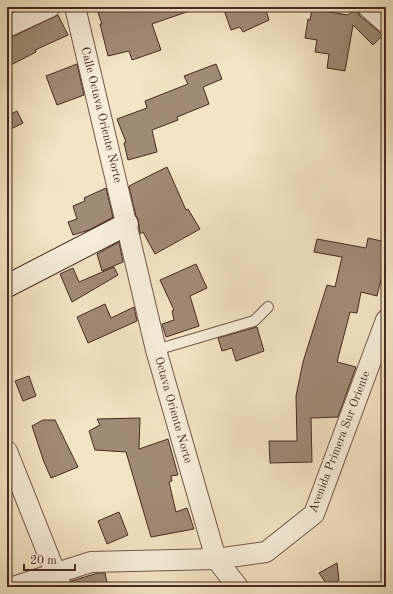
<svg xmlns="http://www.w3.org/2000/svg" width="393" height="594" viewBox="0 0 393 594" font-family="'Old Standard TT',serif">
<style>
.building{fill:#a08b76;stroke:#472a20}
.lines{fill:none;stroke-linecap:round;stroke-linejoin:round}
.lane-casing{stroke:#725849;stroke-width:12}
.street-casing{stroke:#725849;stroke-width:22}
.secondary-casing{stroke:#472a20;stroke-width:24}
.lane{stroke:#f7edd9;stroke-width:10}
.street{stroke:#f7edd9;stroke-width:20}
.secondary{stroke:#f7edd9;stroke-width:22}
.labels{text-anchor:middle;dominant-baseline:central;stroke-width:3;stroke-linejoin:round;paint-order:stroke}
.street-label{font-size:12px;fill:#472a20;stroke:#f7edd9}
</style>
<rect width="100%" height="100%" fill="#f3e4c5"/>
<filter id="stains"><feTurbulence type="fractalNoise" baseFrequency=".005" numOctaves="4"/><feColorMatrix values="0 0 0 0 .2 0 0 0 0 .09 0 0 0 0 .02 0 0 0 .5 -.17"/></filter>
<radialGradient id="worn" r=".72"><stop offset=".6" stop-color="#630" stop-opacity="0"/><stop offset="1" stop-color="#630" stop-opacity=".3"/></radialGradient>
<g class="building">
<path d="M96 7H194L195 9 152 24 161 50 132 60 129 51 108 56 100 24H102Z"/>
<path d="M223 7H265L269 20 243 32 240 27 231 30Z"/>
<path d="M356 8 360 16 383 35 373 45 353 25 345 71 327 68 329 54 315 52 317 40 305 38 308 19 310 20 312 9 348 15Z"/>
<path d="M58 15 68 35 35 50 36 52 7 67V38L12 37Z"/>
<path d="M77 64 84 95 57 105 46 76Z"/>
<path d="M216 64 222 79 203 87 209 104 177 117 178 120 152 130 157 152 128 160 124 143 126 142 117 119 147 108 145 101 188 84 184 76Z"/>
<path d="M17 111 23 123 7 131V116Z"/>
<path d="M167 167 186 210 188 209 200 229 155 254 143 232 140 234 138 219 136 216 129 186Z"/>
<path d="M106 188 113 217 89 230 73 235 68 222 77 219 73 206 85 201 84 198Z"/>
<path d="M368 238 386 242V259L377 296 361 292 357 313 350 312 337 362 356 367 338 417 311 418 312 462 270 463 269 441H297L296 396 303 362 327 285 335 287 342 257 314 252 317 239 366 248Z"/>
<path d="M119 242 123 262 102 271 97 254Z"/>
<path d="M196 264 207 288 190 296 199 326 166 337 162 324 174 320 172 311 174 310 160 280Z"/>
<path d="M114 267 118 275 72 302 60 274 73 268 79 282Z"/>
<path d="M105 304 111 318 134 307 137 321 88 343 77 317Z"/>
<path d="M257 327 264 351 236 361 232 348 222 351 218 338Z"/>
<path d="M29 376 36 396 23 401 15 381Z"/>
<path d="M140 418 139 449 168 439 178 475 171 476 172 481 169 482 176 512 187 508 194 529 151 537 126 452 95 450 89 431 100 425 97 419Z"/>
<path d="M43 420H55L78 467 51 478 44 462 32 426Z"/>
<path d="M119 512 128 535 107 544 98 521Z"/>
<path d="M337 563 339 580 328 586 319 573Z"/>
<path d="M98 573H105L108 587H72L71 581Z"/>
</g>
<g class="lines">
<g class="lane-casing">
<path id="lane" d="M156 350 254 321 268 307"/>
</g>
<g class="street-casing">
<g id="street">
<path d="M75 7 156 350 216 559 238 587"/>
<path d="M368 7 386 23"/>
<path d="M7 27 50 7"/>
<path d="M7 451 61 587"/>
<path d="M13 587 91 562 216 559 266 552 314 514 386 320"/>
</g>
</g>
<g class="secondary-casing">
<path id="secondary" d="M7 286 127 224"/>
</g>
<use href="#lane" class="lane"/>
<use href="#street" class="street"/>
<use href="#secondary" class="secondary"/>
</g>
<g class="labels">
<g class="street-label">
<text transform="translate(101 115) rotate(76)">Calle Octava Oriente Norte</text>
<text transform="translate(173 410) rotate(74)">Octava Oriente Norte</text>
<text transform="translate(340 442) rotate(-69)">Avenida Primera Sur Oriente</text>
</g>
</g>
<rect width="393" height="594" fill="none" stroke="#f3e4c5" stroke-width="24"/>
<rect x="8" y="8" width="377" height="578" fill="none" stroke="#472a20" stroke-width="2"/>
<rect x="12" y="12" width="369" height="570" fill="none" stroke="#472a20"/>
<path d="M24 564v6h51v-6" fill="none" stroke="#472a20" stroke-width="2"/>
<text x="30" y="564" font-size="12" fill="#472a20" stroke="#f7edd9" stroke-width="3" paint-order="stroke">20 m</text>
<rect width="100%" height="100%" filter="url(#stains)"/>
<rect width="100%" height="100%" fill="url(#worn)"/>
</svg>
